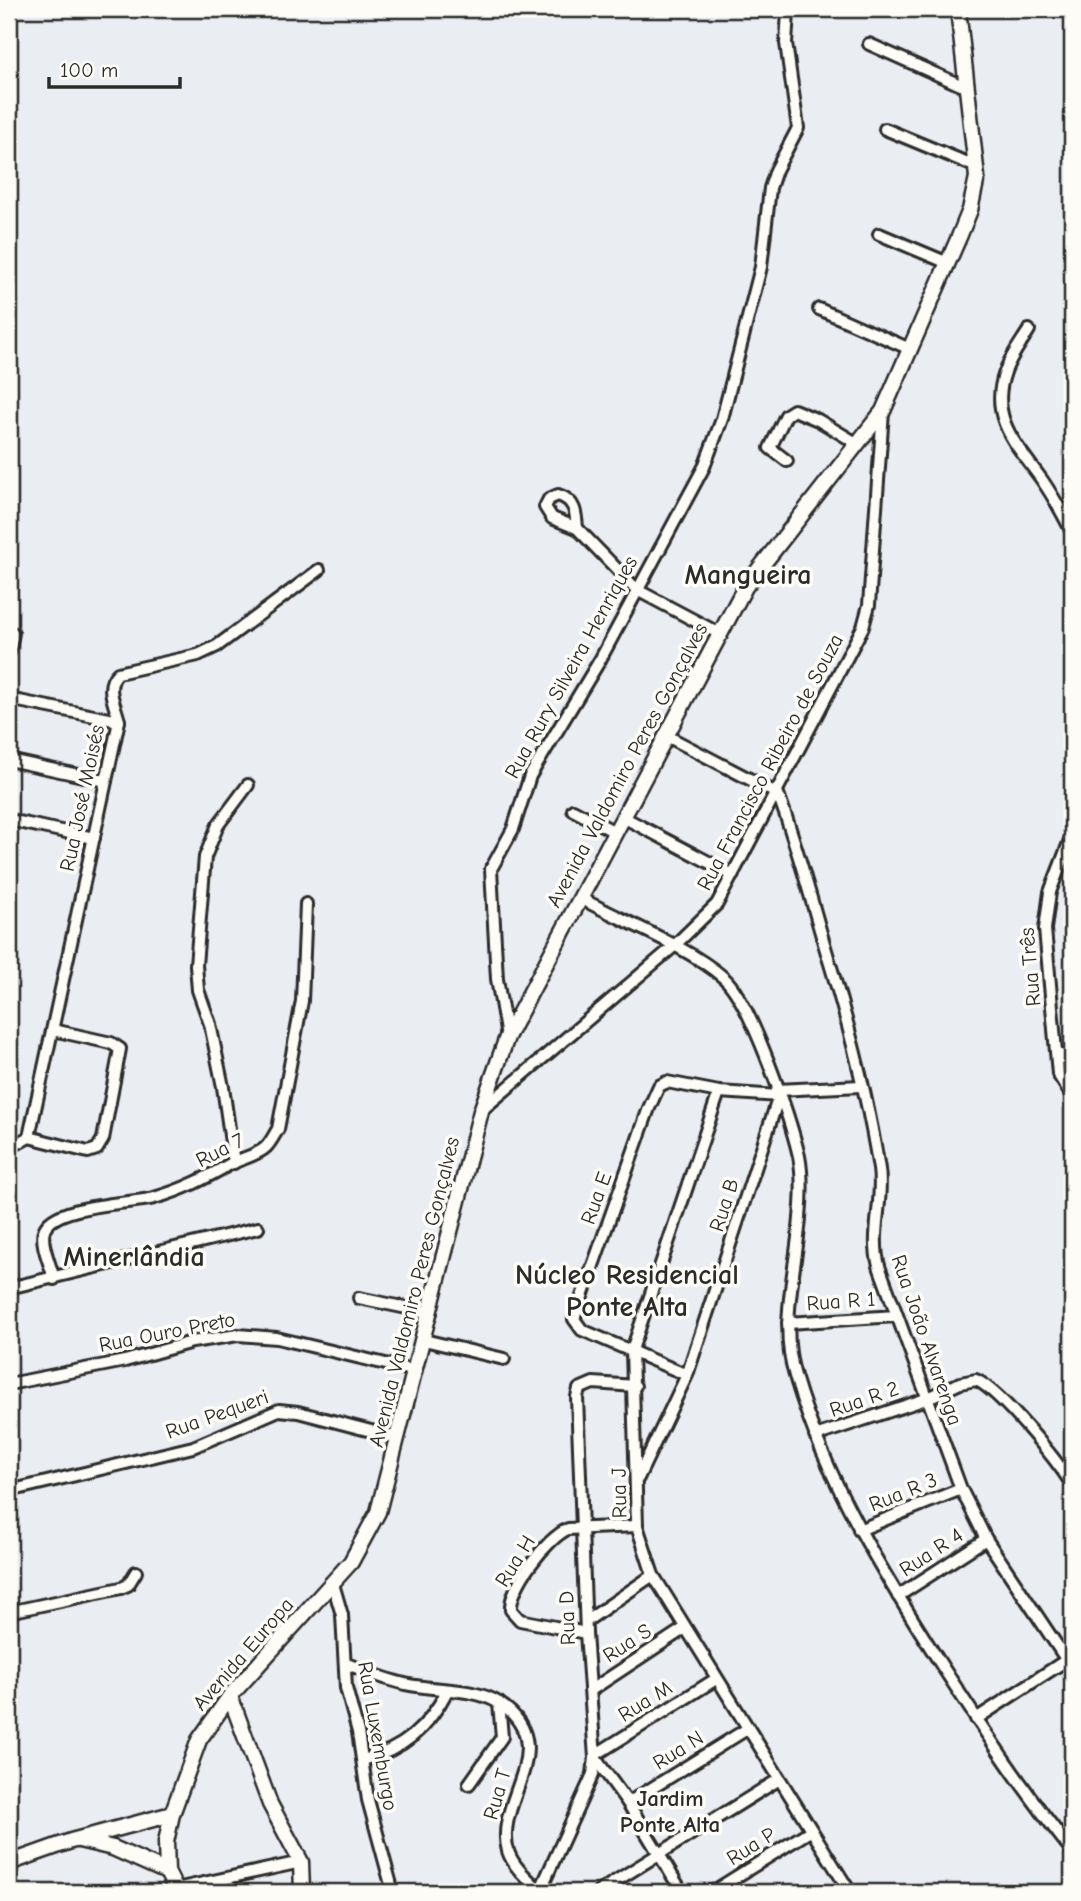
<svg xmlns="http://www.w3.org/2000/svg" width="1081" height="1901" viewBox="0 0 1081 1901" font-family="'Comic Neue',sans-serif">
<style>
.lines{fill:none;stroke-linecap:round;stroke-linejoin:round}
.street-casing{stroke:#2b2b2b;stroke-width:16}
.secondary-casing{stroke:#2b2b2b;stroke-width:19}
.street{stroke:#fdfcf7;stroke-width:10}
.secondary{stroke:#fdfcf7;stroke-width:14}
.labels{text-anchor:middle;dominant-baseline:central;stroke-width:7;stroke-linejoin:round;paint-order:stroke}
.street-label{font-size:21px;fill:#2b2b2b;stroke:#fdfcf7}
.neighbourhood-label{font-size:23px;font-weight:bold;fill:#2b2b2b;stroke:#fdfcf7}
.district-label{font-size:28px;font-weight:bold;fill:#2b2b2b;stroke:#fdfcf7}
</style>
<rect width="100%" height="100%" fill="#eaeef3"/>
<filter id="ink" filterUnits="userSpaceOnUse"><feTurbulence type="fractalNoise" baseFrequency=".0143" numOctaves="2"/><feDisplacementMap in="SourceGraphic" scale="14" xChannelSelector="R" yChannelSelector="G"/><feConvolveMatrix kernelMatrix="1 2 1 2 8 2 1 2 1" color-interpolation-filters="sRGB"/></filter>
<g filter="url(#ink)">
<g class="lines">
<g class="street-casing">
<g id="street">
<path d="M869 44 965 87"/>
<path d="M885 129 977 167"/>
<path d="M879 234 948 263"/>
<path d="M819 309 910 349"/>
<path d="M1029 330C1021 343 1010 357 1005 372 988 419 1018 446 1042 480 1053 496 1063 514 1072 532"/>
<path d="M787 461 770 448 786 415 794 410 818 420 858 444"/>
<path d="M577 528C576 513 575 500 558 495L549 499 545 507 552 518 577 528 637 590 720 634"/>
<path d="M9 653 13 633"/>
<path d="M9 699 119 721"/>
<path d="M665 735 778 794C799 850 813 908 831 967 851 1033 868 1100 879 1169 884 1202 869 1236 880 1269L961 1489 986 1539 1072 1668"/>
<path d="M9 760 106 781"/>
<path d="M573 810 615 832"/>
<path d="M623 817 733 875"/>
<path d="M9 820 94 838"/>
<path d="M1072 835 1050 892 1045 929 1058 1074 1072 1096"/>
<path d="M580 898C623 921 689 947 724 978 751 1002 790 1118 799 1156 803 1176 802 1197 800 1218 796 1271 779 1324 795 1376 826 1482 885 1577 944 1669 985 1732 1025 1793 1072 1851"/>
<path d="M507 1037 497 979 491 869 513 829 530 776 600 660 704 467 722 419 761 267 770 188 776 170 798 128 786 43 788 12"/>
<path d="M1057 1053 1072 1062"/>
<path d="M777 1090 861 1086"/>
<path d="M719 1092 632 1350 637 1526 653 1575 850 1892"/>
<path d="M483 1109 673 947 717 904 863 627 869 605 883 412"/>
<path d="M29 1137 88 1152 97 1149 103 1139 120 1049 111 1043 53 1030"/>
<path d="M9 1148 29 1137 119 721C115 704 104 686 118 673L198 655 217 646 319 570"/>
<path d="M234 1163 223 1087 210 1024 198 990 196 965 205 857 218 825 248 785"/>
<path d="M54 1279C51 1266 40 1244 44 1231 52 1204 132 1204 154 1198 183 1190 206 1178 232 1163 243 1158 258 1155 266 1147 271 1142 274 1135 278 1129L302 1001 306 904"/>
<path d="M9 1288 258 1228"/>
<path d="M359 1298 431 1313"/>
<path d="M788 1323 896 1316"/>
<path d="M424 1340 504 1359"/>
<path d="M9 1384 125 1361 192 1342 238 1335 277 1338 415 1371"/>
<path d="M815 1436 926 1399 960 1383 976 1380C999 1390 1058 1461 1072 1485"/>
<path d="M638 1478 687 1375 779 1096 719 1092 667 1082 659 1086 649 1108 574 1319 582 1330 687 1375"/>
<path d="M9 1491 193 1447 279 1410 298 1412 398 1438"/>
<path d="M859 1530 961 1489"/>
<path d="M333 1584 342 1615 346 1688 358 1732 368 1800 393 1892"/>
<path d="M898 1596 986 1539"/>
<path d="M9 1612 121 1588 128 1585 136 1572"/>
<path d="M588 1620 653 1575"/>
<path d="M586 1633 520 1620 511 1610C509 1587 547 1538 568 1529L637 1526"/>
<path d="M345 1663C364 1671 384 1679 405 1684 434 1691 474 1687 499 1703 564 1746 493 1801 508 1851 513 1867 529 1880 541 1892"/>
<path d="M591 1690 685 1628"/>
<path d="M976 1719 1068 1659"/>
<path d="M595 1755 716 1679"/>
<path d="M595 1758 628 1803 682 1892"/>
<path d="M363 1760C403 1750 428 1728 447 1691"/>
<path d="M469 1784 502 1737 499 1703"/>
<path d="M628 1803 747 1729"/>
<path d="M176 1889 301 1862"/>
<path d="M540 1891 593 1774 595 1758 586 1633 577 1397 579 1389 593 1383 635 1386"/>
<path d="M598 1892 778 1780"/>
<path d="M712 1892 810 1831"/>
<path d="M833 1892 846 1884"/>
</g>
</g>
<g class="secondary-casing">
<g id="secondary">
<path d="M230 1696 270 1804 301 1862 302 1892"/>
<path d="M79 1840 113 1848 167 1872"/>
<path d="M9 1863 71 1841 172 1814"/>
<path d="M177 1892 167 1872 166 1842 172 1814 199 1740 230 1696 351 1562 378 1512 481 1111 507 1037 745 587 883 411 959 237 970 210 977 177 958 9"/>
</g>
</g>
<use href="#street" class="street"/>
<use href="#secondary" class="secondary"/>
</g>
</g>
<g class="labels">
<g class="street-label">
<text transform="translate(571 667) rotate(-61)">Rua Rury Silveira Henriques</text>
<text transform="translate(770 762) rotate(-62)">Rua Francisco Ribeiro de Souza</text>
<text transform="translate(627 765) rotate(-62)">Avenida Valdomiro Peres Gonçalves</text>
<text transform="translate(82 798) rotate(-78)">Rua José Moisés</text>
<text transform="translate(1030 967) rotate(-95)">Rua Três</text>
<text transform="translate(220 1150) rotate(-27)">Rua 7</text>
<text transform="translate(596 1198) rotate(-70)">Rua E</text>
<text transform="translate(724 1205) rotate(-72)">Rua B</text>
<text transform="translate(414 1292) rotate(-76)">Avenida Valdomiro Peres Gonçalves</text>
<text transform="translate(841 1301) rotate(-4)">Rua R 1</text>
<text transform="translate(167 1332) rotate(-11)">Rua Ouro Preto</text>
<text transform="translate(927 1340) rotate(71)">Rua João Alvarenga</text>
<text transform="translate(864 1399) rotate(-19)">Rua R 2</text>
<text transform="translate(217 1414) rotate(-20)">Rua Pequeri</text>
<text transform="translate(903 1492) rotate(-22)">Rua R 3</text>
<text transform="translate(619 1493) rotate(-91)">Rua J</text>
<text transform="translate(931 1552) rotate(-33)">Rua R 4</text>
<text transform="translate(515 1561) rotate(-58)">Rua H</text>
<text transform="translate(567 1618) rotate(-92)">Rua D</text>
<text transform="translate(627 1643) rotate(-33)">Rua S</text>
<text transform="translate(243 1654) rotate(-49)">Avenida Europa</text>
<text transform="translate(645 1701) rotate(-32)">Rua M</text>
<text transform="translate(378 1736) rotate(80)">Rua Luxemburgo</text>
<text transform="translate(678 1750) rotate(-32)">Rua N</text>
<text transform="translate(497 1794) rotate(-74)">Rua T</text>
<text transform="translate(751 1846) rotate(-32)">Rua P</text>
</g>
<g class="neighbourhood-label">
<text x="670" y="1798">Jardim<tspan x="670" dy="26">Ponte Alta</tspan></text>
</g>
<g class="district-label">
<text x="748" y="575">Mangueira</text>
<text x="134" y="1257">Minerlândia</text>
<text x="627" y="1275">Núcleo Residencial<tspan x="627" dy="32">Ponte Alta</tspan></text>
</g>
</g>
<rect width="1081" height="1901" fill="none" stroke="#fdfcf7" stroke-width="35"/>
<rect x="18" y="18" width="1046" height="1866" fill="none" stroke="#2b2b2b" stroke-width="2.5" filter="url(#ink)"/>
<path d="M49 77v10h131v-10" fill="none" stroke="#2b2b2b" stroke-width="3.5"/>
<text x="60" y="77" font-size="21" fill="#2b2b2b" stroke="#fdfcf7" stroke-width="5" paint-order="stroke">100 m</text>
</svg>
